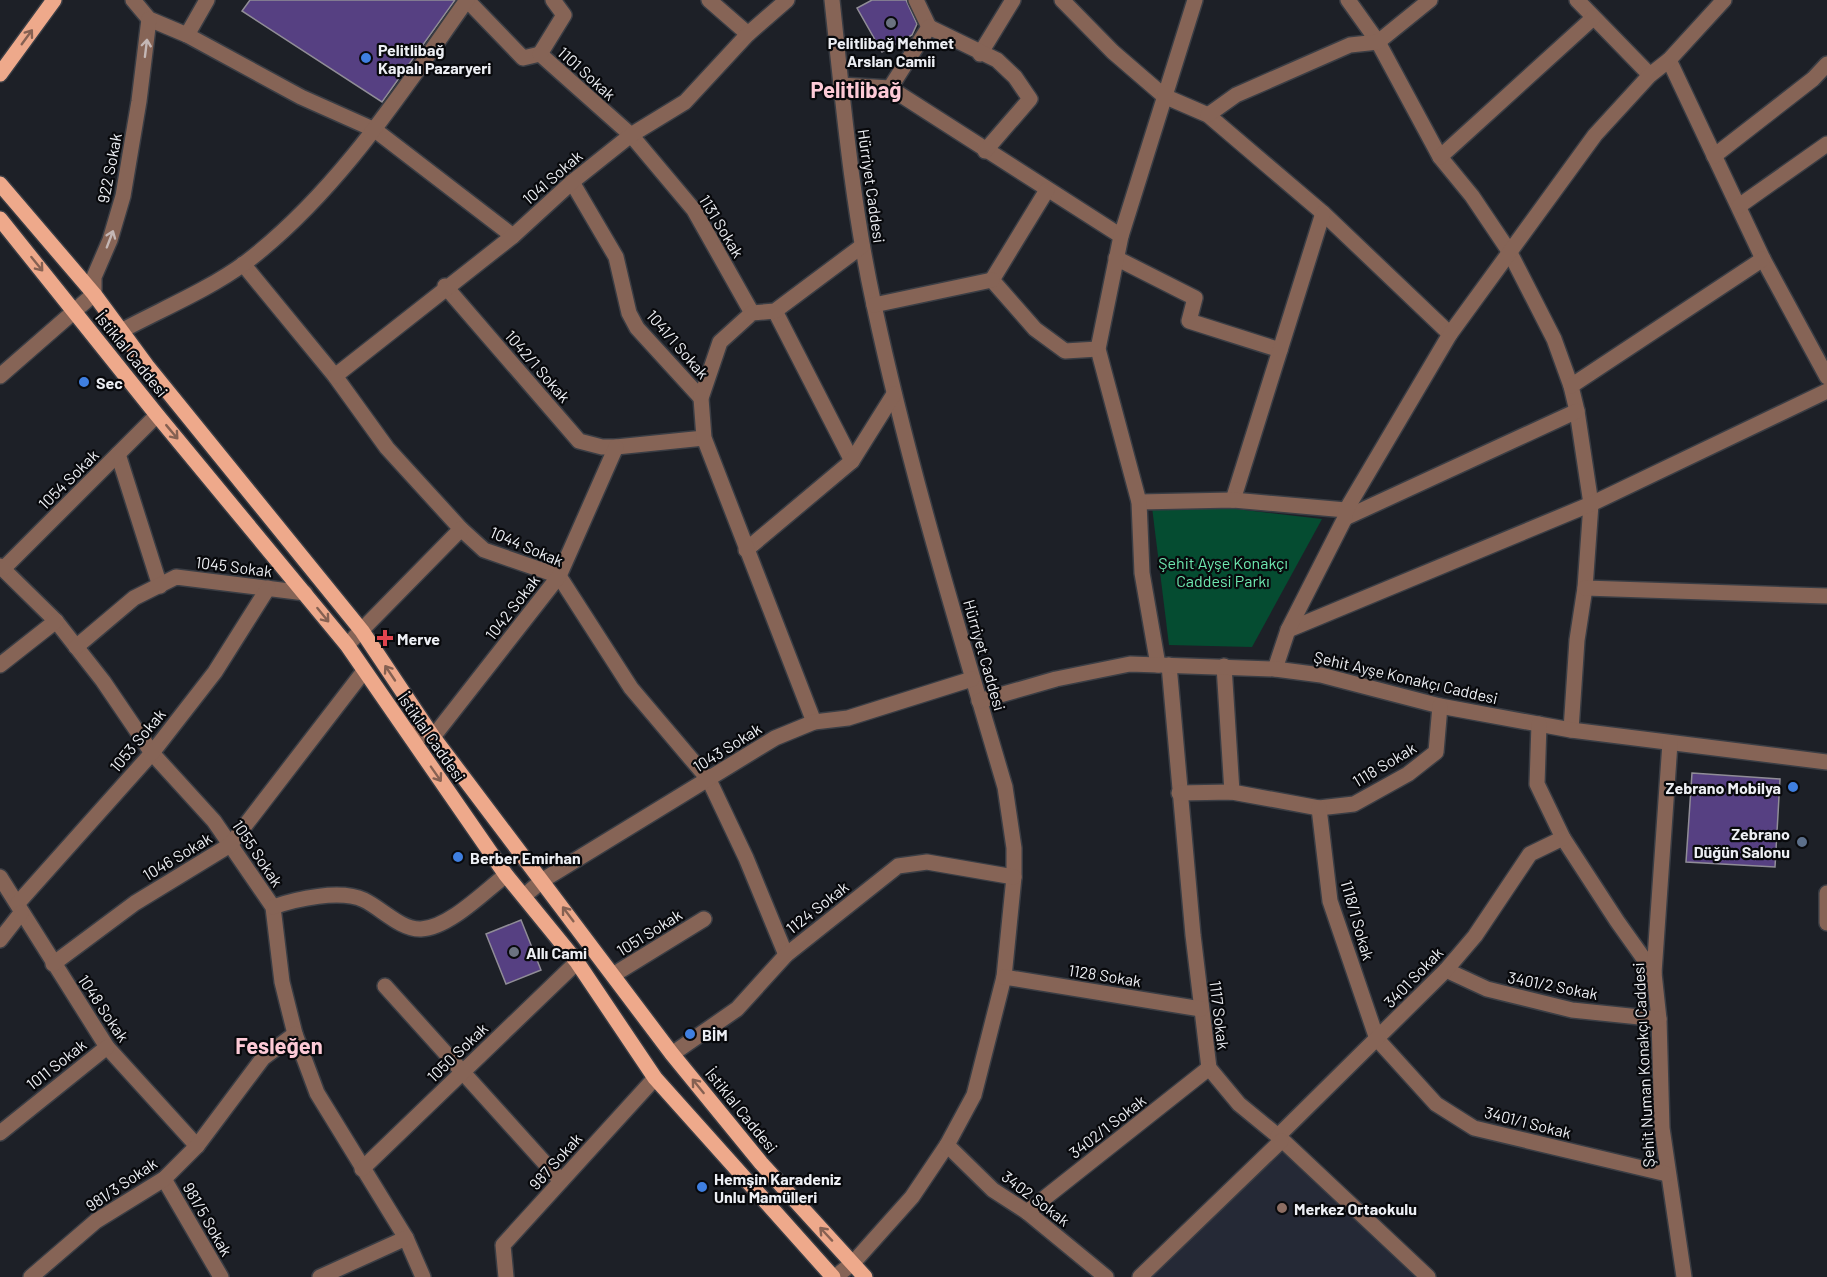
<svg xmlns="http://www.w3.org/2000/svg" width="1827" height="1277" viewBox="0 0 1827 1277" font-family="Barlow,sans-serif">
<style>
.built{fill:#252936}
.green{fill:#054c31}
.building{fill:#564082;stroke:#908d97;stroke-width:1.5}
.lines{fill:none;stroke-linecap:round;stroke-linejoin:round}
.minor-casing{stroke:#3a3d44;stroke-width:18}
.major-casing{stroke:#3a3d44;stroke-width:18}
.minor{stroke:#866456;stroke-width:15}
.major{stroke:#eea98b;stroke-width:15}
.oneway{stroke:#866152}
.oneway2{stroke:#c4b7b5}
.worship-dot{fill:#6b7280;stroke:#08090c;stroke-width:2}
.shop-dot{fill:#3f7fe0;stroke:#08090c;stroke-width:2}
.health-dot{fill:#e0444e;stroke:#08090c;stroke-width:2}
.service-dot{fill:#5c6f8a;stroke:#08090c;stroke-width:2}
.education-dot{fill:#8d6e63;stroke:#08090c;stroke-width:2}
.labels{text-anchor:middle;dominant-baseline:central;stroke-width:4.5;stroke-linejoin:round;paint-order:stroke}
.poi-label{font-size:16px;font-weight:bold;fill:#edeff4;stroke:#08090c;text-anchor:start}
.street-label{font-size:16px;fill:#edeff4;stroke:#08090c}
.park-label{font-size:16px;fill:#6ee9b0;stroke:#08090c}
.district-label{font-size:22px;font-weight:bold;fill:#fdcad6;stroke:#08090c}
</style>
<rect width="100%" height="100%" fill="#1d2027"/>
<path class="built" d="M1281 1141 1424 1277H1140Z"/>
<path class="green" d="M1152 507 1236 509 1322 519 1252 647 1169 645Z"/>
<g class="building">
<path d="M250 0H455L382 102 242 11Z"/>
<path d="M872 0H906L917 24 912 35 882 52 857 8Z"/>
<path d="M1692 773 1780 779 1775 867 1686 862Z"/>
<path d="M521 920 541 970 506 984 486 934Z"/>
</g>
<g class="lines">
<g class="minor-casing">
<g id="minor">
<path d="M133 0 149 19 187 35 301 97 375 130 513 236"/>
<path d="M467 0 523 58 540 54 631 135 694 210 752 313"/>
<path d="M709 0 748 34"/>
<path d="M832 0C843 102 852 205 874 305 909 468 958 628 1005 787L1014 848V877L1004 977 974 1095 947 1145 912 1197 853 1263 835 1277"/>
<path d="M916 0 929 27"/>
<path d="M1062 0 1113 52 1164 96 1208 115 1323 213 1450 334"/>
<path d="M1348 0 1378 42 1440 157 1472 196 1509 251 1554 339 1571 386 1577 411 1591 504 1585 588 1577 640 1571 730"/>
<path d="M1577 0 1650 75"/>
<path d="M187 35 207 0"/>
<path d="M540 54 564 15 553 0"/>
<path d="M980 54 1013 0"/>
<path d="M1669 60 1763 259 1827 377"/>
<path d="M841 85 890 88 1121 236"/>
<path d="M890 88 929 27 997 60 1015 77 1030 99 985 151"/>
<path d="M1208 115 1236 95 1350 45 1378 42 1430 0"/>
<path d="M1714 156 1813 79 1827 64"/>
<path d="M1440 157 1593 18"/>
<path d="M572 182 616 257 629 313 637 328 701 398"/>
<path d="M1047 190 992 280 1035 329 1065 351 1098 349"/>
<path d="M1739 206 1827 144"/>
<path d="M1116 258 1195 298 1189 321 1280 350"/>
<path d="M243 264 335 376 387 448 461 529 484 550 559 576 631 688 709 780 746 858 786 955"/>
<path d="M445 286 579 441 602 447H616L704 438"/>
<path d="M874 305 992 280"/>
<path d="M775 311 852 461"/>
<path d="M121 331C162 309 208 290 245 263 337 193 401 93 467 0"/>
<path d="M0 376 94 294V277L110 240 123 196 139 101 149 19"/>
<path d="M335 376 513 236 572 182 631 135 685 102 748 34 787 0"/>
<path d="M1571 386 1763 259"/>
<path d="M118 454 160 586"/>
<path d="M1233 500 1323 213"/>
<path d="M1139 502 1233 500 1346 510"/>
<path d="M1345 518 1577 411"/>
<path d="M746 550 852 461 894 394"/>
<path d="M0 566 56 621 103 681 152 753 214 821 273 907 282 982 295 1034 317 1093 406 1238 423 1277"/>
<path d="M4 568 157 415"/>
<path d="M1585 588 1827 596"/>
<path d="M1288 630 1591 504 1827 391"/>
<path d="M347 645 461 529"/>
<path d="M76 647 134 598 176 577 305 593"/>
<path d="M0 665 56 621"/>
<path d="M1158 665 1142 573 1139 502 1098 349 1121 236 1195 0"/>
<path d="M1169 665 1193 935 1209 1068 1239 1104 1278 1136 1428 1277"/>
<path d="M1224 666 1232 792"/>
<path d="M1275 669 1288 630 1345 518 1346 510 1450 334 1595 135 1650 75 1669 60 1724 0"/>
<path d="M979 701 1056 679 1130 664 1275 669 1321 675 1440 706 1571 730 1827 762"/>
<path d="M814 722 704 438 701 398 720 342 752 313 775 311 862 246"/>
<path d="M1539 724 1537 784 1563 838 1617 921 1654 973"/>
<path d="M408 732 433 737 559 576 616 447"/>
<path d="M1670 743 1654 973 1659 1019 1662 1128 1684 1277"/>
<path d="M1179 793 1232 792 1319 808 1354 804 1408 774 1436 752 1440 706"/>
<path d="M1319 808 1330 901 1377 1039 1436 1104 1474 1128 1667 1174"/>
<path d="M0 877 107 1047 197 1146"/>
<path d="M1827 893V923"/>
<path d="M524 896 543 880 775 738 814 722 848 718 972 679"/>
<path d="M18 903 152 753 215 672 268 588"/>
<path d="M273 907C296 899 340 889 364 900 381 908 401 930 421 929 449 928 485 891 506 875"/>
<path d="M0 940 21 913"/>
<path d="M53 964 135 903 230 845 364 671"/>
<path d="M1446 970 1487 989 1572 1010 1659 1019"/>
<path d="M613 975 704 919"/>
<path d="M1004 977 1201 1009"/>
<path d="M385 986 561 1181"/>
<path d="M672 1054 737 1009 786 955 898 866 927 862 1014 877"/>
<path d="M0 1133 107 1047"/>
<path d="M1278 1136 1446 970 1475 936 1530 854 1563 838"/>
<path d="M947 1145 993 1190 1027 1212 1106 1277"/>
<path d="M362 1169 577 962"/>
<path d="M164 1179 221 1277"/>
<path d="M1027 1212 1209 1068"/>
<path d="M31 1277 96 1221 164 1179 197 1146 263 1058 295 1034"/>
<path d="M320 1277 406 1238"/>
<path d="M506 1277 503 1245 655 1078"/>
<path d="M1140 1277 1281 1141"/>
</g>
</g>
<g class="major-casing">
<g id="major">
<path d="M0 74 54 0"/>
<path d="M0 184 94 294 147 366 362 631 433 737 672 1054 761 1163 865 1277"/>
<path d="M0 219 157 415 347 645 506 875 577 962 655 1078 833 1277"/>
</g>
</g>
<use href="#minor" class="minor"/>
<use href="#major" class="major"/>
</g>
<defs><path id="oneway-shaft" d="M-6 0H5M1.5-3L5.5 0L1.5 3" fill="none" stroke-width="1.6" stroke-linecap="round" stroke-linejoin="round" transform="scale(1.5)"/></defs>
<g class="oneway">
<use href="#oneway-shaft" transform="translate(27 37) rotate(-54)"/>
<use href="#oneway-shaft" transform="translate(37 264) rotate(51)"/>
<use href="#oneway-shaft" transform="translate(172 432) rotate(50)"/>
<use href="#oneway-shaft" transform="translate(323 615) rotate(51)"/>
<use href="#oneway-shaft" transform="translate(390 673) rotate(-124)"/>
<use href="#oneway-shaft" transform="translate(436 774) rotate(55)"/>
<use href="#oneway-shaft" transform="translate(568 914) rotate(-127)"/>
<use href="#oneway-shaft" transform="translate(698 1086) rotate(-129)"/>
<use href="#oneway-shaft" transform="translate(826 1234) rotate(-133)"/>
</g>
<g class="oneway2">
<use href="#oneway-shaft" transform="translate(146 48) rotate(-83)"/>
<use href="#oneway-shaft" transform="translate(110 239) rotate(-69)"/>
</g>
<g class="worship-dot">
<circle cx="891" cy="23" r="6"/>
<circle cx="514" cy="952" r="6"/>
</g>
<g class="shop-dot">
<circle cx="366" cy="58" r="6"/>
<circle cx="84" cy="382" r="6"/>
<circle cx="1793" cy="787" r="6"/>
<circle cx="458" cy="857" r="6"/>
<circle cx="690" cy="1034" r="6"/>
<circle cx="702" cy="1187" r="6"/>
</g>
<path class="health-dot" d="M382 629h6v6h6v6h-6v6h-6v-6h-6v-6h6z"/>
<circle class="service-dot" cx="1802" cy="842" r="6"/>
<circle class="education-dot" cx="1282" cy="1208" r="6"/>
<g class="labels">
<g class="poi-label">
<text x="891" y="42" text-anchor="middle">Pelitlibağ Mehmet<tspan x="891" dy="18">Arslan Camii</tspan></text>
<text x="378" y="49">Pelitlibağ<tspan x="378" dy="18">Kapalı Pazaryeri</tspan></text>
<text x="96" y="382">Sec</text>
<text x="397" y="638">Merve</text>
<text x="1781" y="787" text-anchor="end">Zebrano Mobilya</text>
<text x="1790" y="833" text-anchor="end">Zebrano<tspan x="1790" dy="18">Düğün Salonu</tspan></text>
<text x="470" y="857">Berber Emirhan</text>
<text x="526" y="952">Allı Cami</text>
<text x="702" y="1034">BİM</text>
<text x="714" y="1178">Hemşin Karadeniz<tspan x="714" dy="18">Unlu Mamülleri</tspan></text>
<text x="1294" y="1208">Merkez Ortaokulu</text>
</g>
<g class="street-label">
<text transform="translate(587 73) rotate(42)">1101 Sokak</text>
<text transform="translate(109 168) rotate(-79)">922 Sokak</text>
<text transform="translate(552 177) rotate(-41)">1041 Sokak</text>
<text transform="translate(872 186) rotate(82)">Hürriyet Caddesi</text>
<text transform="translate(722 226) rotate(59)">1131 Sokak</text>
<text transform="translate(678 344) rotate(49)">1041/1 Sokak</text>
<text transform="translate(132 354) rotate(51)">İstiklal Caddesi</text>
<text transform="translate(538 366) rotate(49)">1042/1 Sokak</text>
<text transform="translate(68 479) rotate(-45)">1054 Sokak</text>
<text transform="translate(527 546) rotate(23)">1044 Sokak</text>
<text transform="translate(234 566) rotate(7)">1045 Sokak</text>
<text transform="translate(512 607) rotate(-52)">1042 Sokak</text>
<text transform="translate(985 655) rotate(74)">Hürriyet Caddesi</text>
<text transform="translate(1406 677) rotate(13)">Şehit Ayşe Konakçı Caddesi</text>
<text transform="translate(432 737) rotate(55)">İstiklal Caddesi</text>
<text transform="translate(137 740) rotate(-50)">1053 Sokak</text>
<text transform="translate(727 747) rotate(-32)">1043 Sokak</text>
<text transform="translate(1384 764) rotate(-31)">1118 Sokak</text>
<text transform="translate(258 853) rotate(56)">1055 Sokak</text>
<text transform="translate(177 856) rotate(-31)">1046 Sokak</text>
<text transform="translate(817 907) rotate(-38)">1124 Sokak</text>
<text transform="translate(1358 920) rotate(74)">1118/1 Sokak</text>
<text transform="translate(649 932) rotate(-32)">1051 Sokak</text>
<text transform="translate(1105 975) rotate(9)">1128 Sokak</text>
<text transform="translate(1413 977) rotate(-46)">3401 Sokak</text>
<text transform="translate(1553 985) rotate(11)">3401/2 Sokak</text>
<text transform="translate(104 1008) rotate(56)">1048 Sokak</text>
<text transform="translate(1220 1015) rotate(83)">1117 Sokak</text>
<text transform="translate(457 1052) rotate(-44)">1050 Sokak</text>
<text transform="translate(56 1064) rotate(-38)">1011 Sokak</text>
<text transform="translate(1643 1065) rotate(-93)">Şehit Numan Konakçı Caddesi</text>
<text transform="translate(742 1110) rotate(51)">İstiklal Caddesi</text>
<text transform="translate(1528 1122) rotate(14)">3401/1 Sokak</text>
<text transform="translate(1107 1126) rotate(-38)">3402/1 Sokak</text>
<text transform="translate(555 1161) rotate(-48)">987 Sokak</text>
<text transform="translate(121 1184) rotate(-34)">981/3 Sokak</text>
<text transform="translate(1036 1198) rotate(37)">3402 Sokak</text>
<text transform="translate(208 1219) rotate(60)">981/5 Sokak</text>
</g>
<g class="park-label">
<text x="1223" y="562">Şehit Ayşe Konakçı<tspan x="1223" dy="18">Caddesi Parkı</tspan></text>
</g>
<g class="district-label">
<text x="856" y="89">Pelitlibağ</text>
<text x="279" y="1045">Fesleğen</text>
</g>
</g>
</svg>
